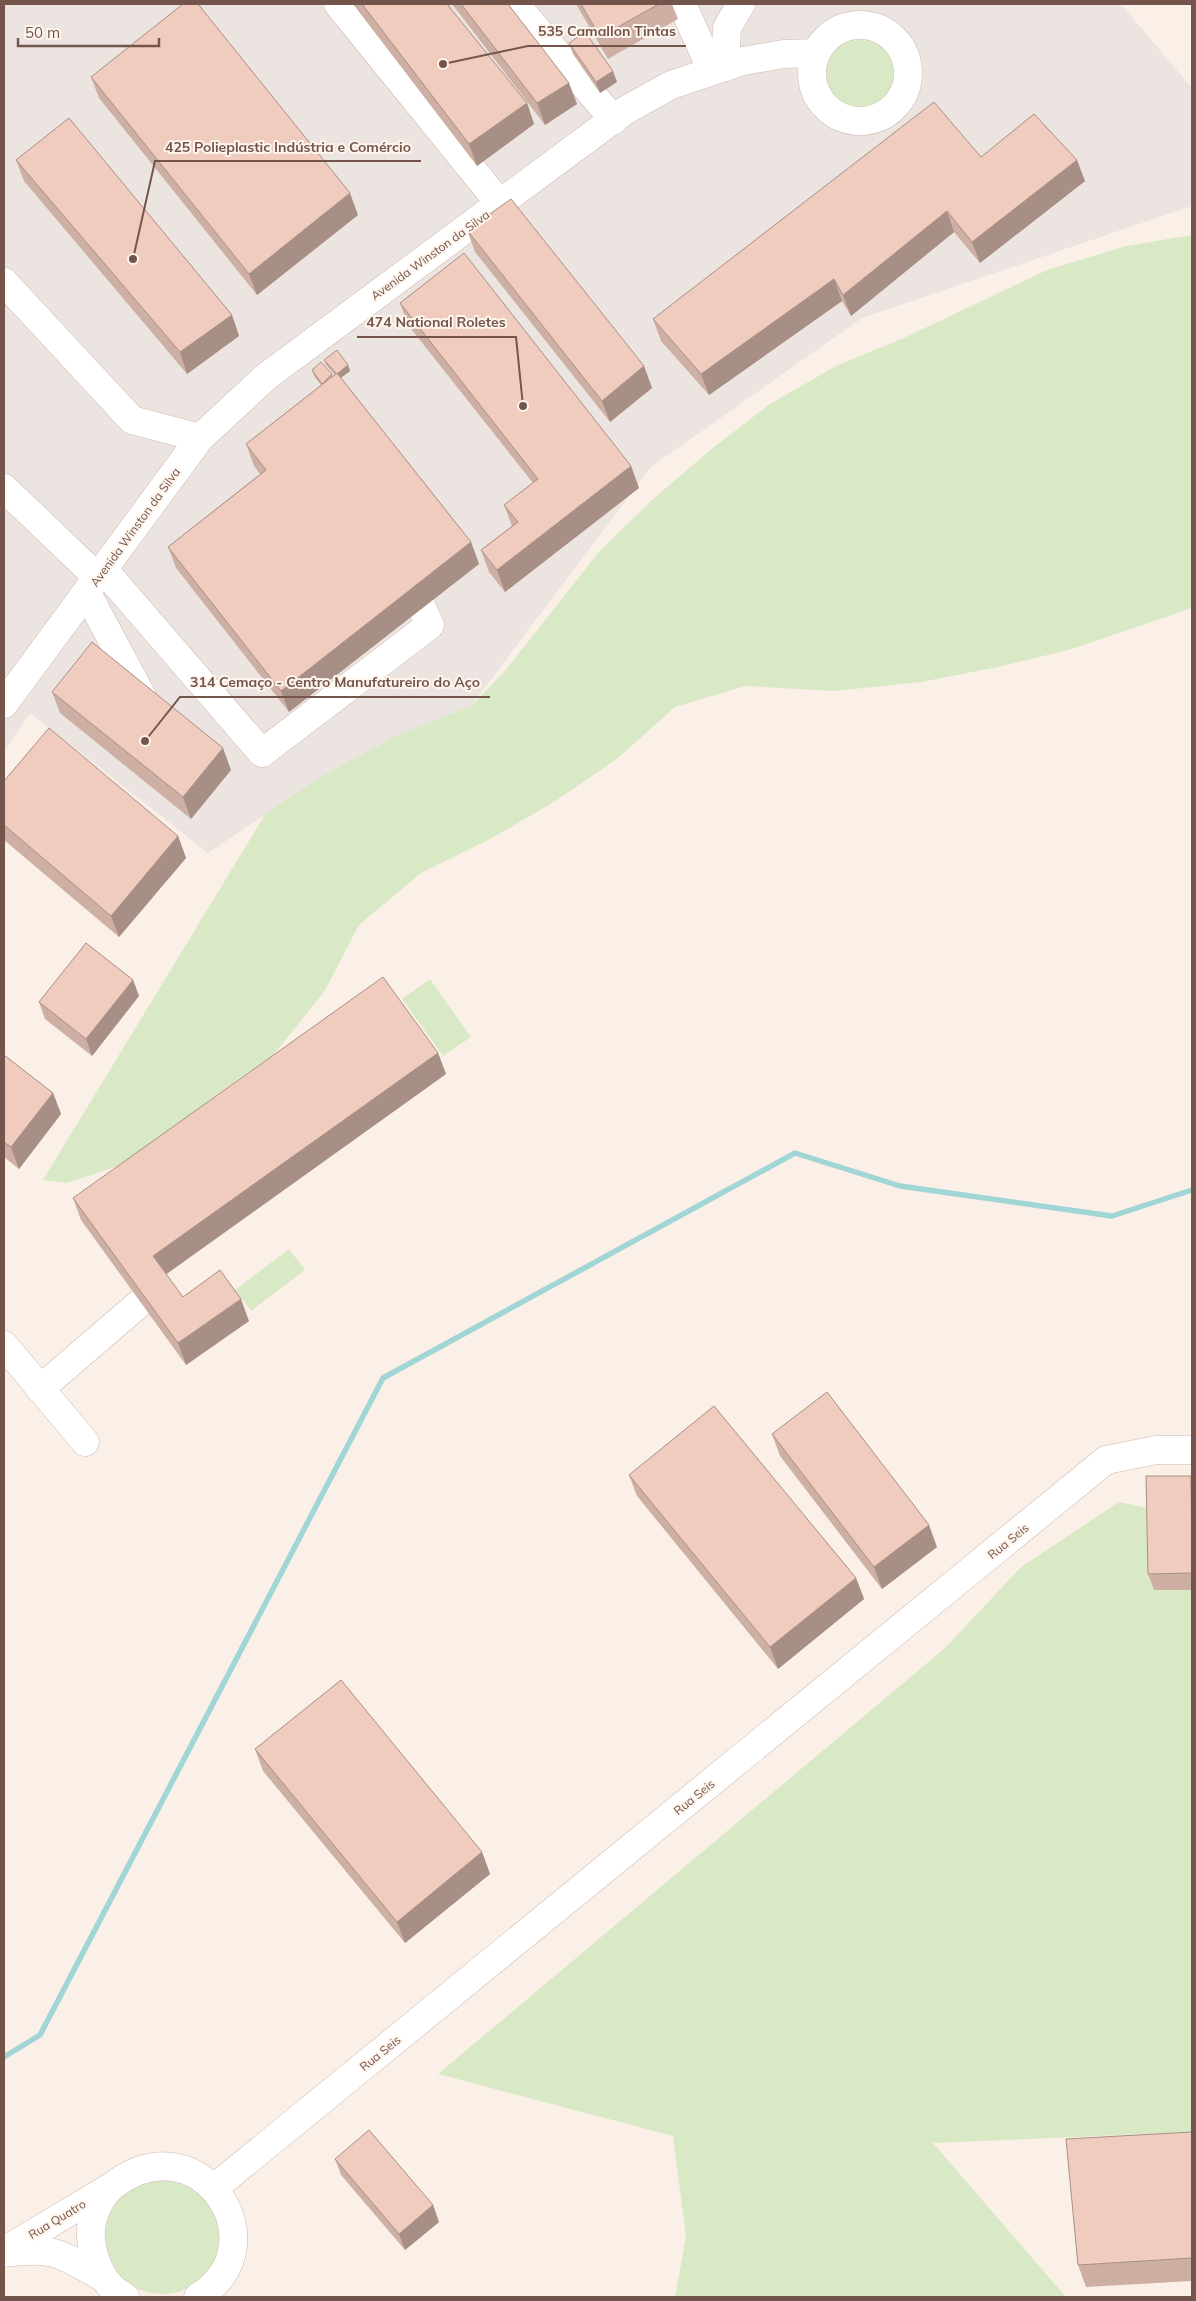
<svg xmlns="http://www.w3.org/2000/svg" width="1196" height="2301" viewBox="0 0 1196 2301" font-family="Mulish,sans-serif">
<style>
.industrial{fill:#ece4e0}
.green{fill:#d9e9c5}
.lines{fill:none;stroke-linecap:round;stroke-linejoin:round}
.stream{stroke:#a2d5d6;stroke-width:5.5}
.minor-casing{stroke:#cfb9b0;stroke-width:29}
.minor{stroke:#fff;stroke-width:28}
.wall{fill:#ceafa4}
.shaded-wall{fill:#a88f86}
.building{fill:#f0ccbf;stroke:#a88f86}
.labels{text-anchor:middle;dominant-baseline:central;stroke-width:4;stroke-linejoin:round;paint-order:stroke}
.street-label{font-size:12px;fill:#74554c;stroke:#fef5ed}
.leader{fill:none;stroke:#74554c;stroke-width:2}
.callout-dot{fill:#74554c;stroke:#fef5ed;stroke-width:2}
.callout-label{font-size:14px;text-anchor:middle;font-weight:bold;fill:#74554c;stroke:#fef5ed;stroke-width:4;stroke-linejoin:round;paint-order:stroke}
</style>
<rect width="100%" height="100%" fill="#fbf0e7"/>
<path class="industrial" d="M4 4H1121L1192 88V206L862 318 651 467 471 706 400 734 332 770 208 853 30 713 4 752Z"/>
<g class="green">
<circle cx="860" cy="73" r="38"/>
<path d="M1192 235V608L1069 650 993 668 921 682 834 691 746 686 675 707 618 758 557 800 492 838 421 873 359 925 324 992 274 1054 210 1099 139 1159 67 1183 43 1180 266 813 332 770 400 734 471 706 504 672 598 553 652 500 709 451 770 404 836 366 906 337 1047 270 1126 246Z"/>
<path d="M430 979 471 1037 443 1056 402 999Z"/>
<path d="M289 1249 305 1270 251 1311 235 1290Z"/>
<path d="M1119 1502 1192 1518V2132L933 2143 1066 2297H675L686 2237 673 2136 438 2074 945 1648 1021 1567Z"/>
<circle cx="162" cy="2237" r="57"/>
</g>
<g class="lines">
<path class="stream" d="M4 2057 40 2035 383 1378 795 1153 900 1186 1112 1216 1192 1190"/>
<g class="minor-casing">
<g id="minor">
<path d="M338 4 500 204"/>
<path d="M515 4 614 120"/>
<path d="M682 4 712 71"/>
<circle cx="860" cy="73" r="48"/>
<path d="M725 67 727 28 741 4"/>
<path d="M4 282 132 420 200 438"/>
<path d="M4 488 98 578"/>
<path d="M104 570 262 753 430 625 422 608"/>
<path d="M87 593 143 698"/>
<path d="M4 704 200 438 267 376 626 110 671 85 743 61 784 54 816 53"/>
<path d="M4 1345 85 1442"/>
<path d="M40 1389 141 1302"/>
<path d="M214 2188 1106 1460 1156 1450H1192"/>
<path d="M4 2251 109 2188"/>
<path d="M5 2253C54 2246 61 2254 102 2277"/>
<path d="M125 2297C103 2286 93 2261 91 2238 89 2219 100 2195 115 2184 201 2120 282 2246 198 2297"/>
</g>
</g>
<use href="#minor" class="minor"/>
</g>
<g class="wall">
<path d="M353 4H447L527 103 534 124 477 166Z"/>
<path d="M452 4H508L577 104 545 125Z"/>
<path d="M576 4H672L678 19 608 59Z"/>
<path d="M569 43 617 82 600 93 573 54Z"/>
<path d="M91 77 358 215 257 295 99 98Z"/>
<path d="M981 157 1085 181 980 263 954 232 851 316 842 301 709 395 661 341 653 319Z"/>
<path d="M16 160 232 315 239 336 187 374 24 181Z"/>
<path d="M467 230 644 366 652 388 610 422 475 252Z"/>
<path d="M400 303 631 466 639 488 505 592 489 572 481 550 512 526 504 505 533 483 408 325Z"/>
<path d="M324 360 348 365 350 371 341 378 471 542 479 564 289 712 176 568 168 547 260 474 254 466 246 444 321 385 314 376 312 370 332 374 333 376 335 375 326 365Z"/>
<path d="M52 692 231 770 191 819 60 713Z"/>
<path d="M4 781 178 836 186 858 119 937 4 840Z"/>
<path d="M133 980 139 996 92 1056 45 1019 39 1002Z"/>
<path d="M438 1053 446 1074 166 1274 183 1297 249 1321 186 1365 81 1220 73 1198Z"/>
<path d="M4 1055 53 1093 61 1114 19 1169 4 1157Z"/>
<path d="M772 1434 937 1547 882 1589 780 1456Z"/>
<path d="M629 1475 856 1578 864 1599 778 1669 637 1496Z"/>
<path d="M1191 1476 1192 1480V1590H1154L1148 1574Z"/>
<path d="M255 1749 482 1852 490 1874 405 1943 263 1771Z"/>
<path d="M1192 2132V2281L1086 2287 1078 2265Z"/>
<path d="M335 2159 433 2205 439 2222 405 2250 341 2175Z"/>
</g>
<g class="shaded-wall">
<path d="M613 71 617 82 600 93 596 82Z"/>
<path d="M569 83 577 104 545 125 537 103Z"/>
<path d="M527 103 534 124 477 166 469 144Z"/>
<path d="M1077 160 1085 181 980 263 972 242Z"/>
<path d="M350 193 358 215 257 295 249 274Z"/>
<path d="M947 211 954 232 851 316 843 295Z"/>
<path d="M834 279 842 301 709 395 701 374Z"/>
<path d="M232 315 239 336 187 374 180 352Z"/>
<path d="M348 365 350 371 339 379 337 374Z"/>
<path d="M644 366 652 388 610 422 602 401Z"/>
<path d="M631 466 639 488 505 592 497 570Z"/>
<path d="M471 542 479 564 289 712 281 691Z"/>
<path d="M223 748 231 770 191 819 183 797Z"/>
<path d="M178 836 186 858 119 937 111 916Z"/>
<path d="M133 980 139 996 92 1056 86 1039Z"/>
<path d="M438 1053 446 1074 161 1278 153 1256Z"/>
<path d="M53 1093 61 1114 19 1169 11 1147Z"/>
<path d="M241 1299 249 1321 186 1365 178 1343Z"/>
<path d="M1191 1476 1192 1480V1570Z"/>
<path d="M929 1525 937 1547 882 1589 874 1567Z"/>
<path d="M856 1578 864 1599 778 1669 770 1647Z"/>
<path d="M482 1852 490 1874 405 1943 397 1922Z"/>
<path d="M433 2205 439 2222 405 2250 399 2234Z"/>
</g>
<g class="building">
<path d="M183 4H198L350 193 249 274 91 77Z"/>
<path d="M362 4H447L527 103 469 144Z"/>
<path d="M461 4H508L569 83 537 103Z"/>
<path d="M581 4H659L600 37Z"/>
<path d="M585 32 613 71 596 82 569 43Z"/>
<path d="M934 102 981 157 1034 114 1077 160 972 242 947 211 843 295 834 279 701 374 653 319Z"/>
<path d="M69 118 232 315 180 352 16 160Z"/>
<path d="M511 199 644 366 602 401 467 230Z"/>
<path d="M464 253 631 466 497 570 481 550 518 522 504 505 538 479 400 303Z"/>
<path d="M337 350 348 365 337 374 324 360Z"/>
<path d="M321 362 332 374 322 384 312 370Z"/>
<path d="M337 373 471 542 281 691 168 547 266 470 246 444Z"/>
<path d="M92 642 223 748 183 797 52 692Z"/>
<path d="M49 728 178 836 111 916 4 825V781Z"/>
<path d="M86 943 133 980 86 1039 39 1002Z"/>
<path d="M383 977 438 1053 153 1256 183 1297 220 1270 241 1299 178 1343 73 1198Z"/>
<path d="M4 1055 53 1093 11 1147 4 1142Z"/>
<path d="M827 1392 929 1525 874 1567 772 1434Z"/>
<path d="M714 1406 856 1578 770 1647 629 1475Z"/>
<path d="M1146 1476H1191L1192 1573 1148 1574Z"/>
<path d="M341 1680 482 1852 397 1922 255 1749Z"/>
<path d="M369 2130 433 2205 399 2234 335 2159Z"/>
<path d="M1192 2132V2258L1078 2265 1066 2139Z"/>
</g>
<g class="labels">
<g class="street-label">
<text transform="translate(430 255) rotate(-36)">Avenida Winston da Silva</text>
<text transform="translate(135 527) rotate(-54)">Avenida Winston da Silva</text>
<text transform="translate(1008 1541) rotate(-39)">Rua Seis</text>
<text transform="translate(694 1797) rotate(-39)">Rua Seis</text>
<text transform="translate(380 2053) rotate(-39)">Rua Seis</text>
<text transform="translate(57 2219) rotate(-31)">Rua Quatro</text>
</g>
</g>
<path class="leader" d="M443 64L528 46H686M133 259L155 161H421M523 406L516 337H357M145 741L180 697H490"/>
<g class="callout-dot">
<circle cx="443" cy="64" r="5"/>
<circle cx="133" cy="259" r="5"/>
<circle cx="523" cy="406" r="5"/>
<circle cx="145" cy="741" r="5"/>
</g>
<g class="callout-label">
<text x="607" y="36">535 Camallon Tintas</text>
<text x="288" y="152">425 Polieplastic Indústria e Comércio</text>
<text x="436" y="327">474 National Roletes</text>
<text x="335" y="687">314 Cemaço - Centro Manufatureiro do Aço</text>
</g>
<rect width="1196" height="2301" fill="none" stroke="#74554c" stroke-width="10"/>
<path d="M18 38v8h141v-8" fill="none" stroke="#74554c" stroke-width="2.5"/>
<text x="25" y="38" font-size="15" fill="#74554c" stroke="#fef5ed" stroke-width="4" paint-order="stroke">50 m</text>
</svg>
